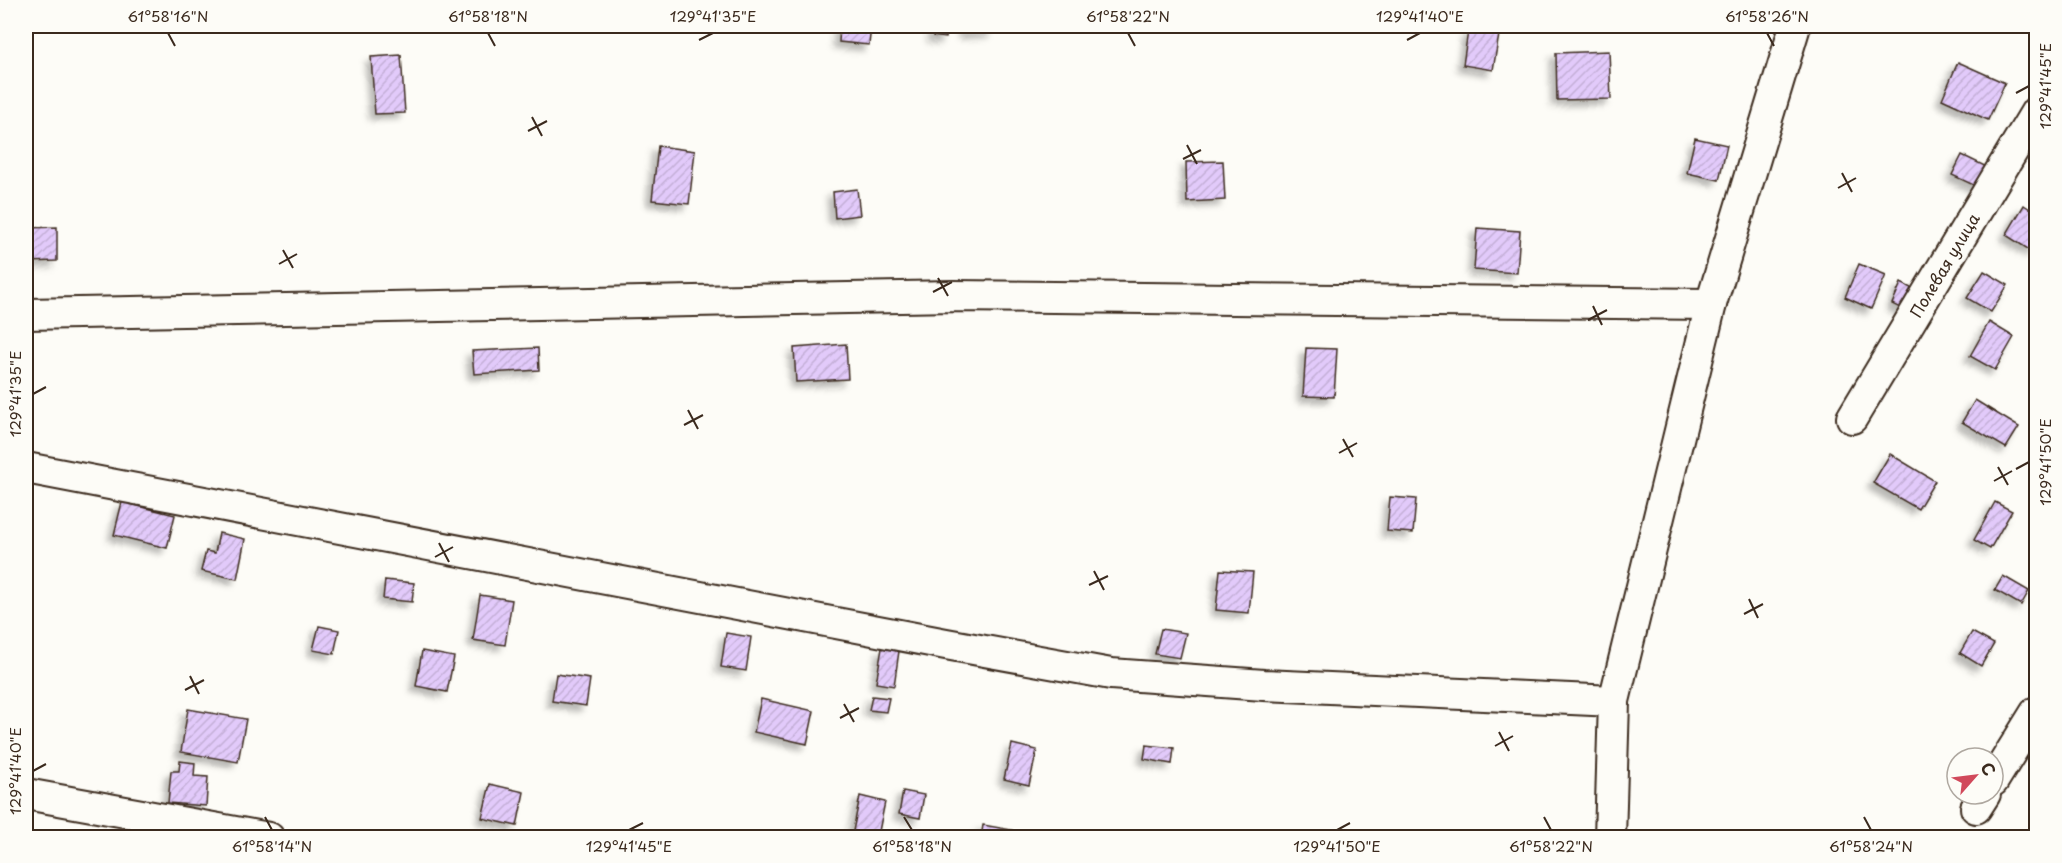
<svg xmlns="http://www.w3.org/2000/svg" width="2062" height="863" viewBox="0 0 2062 863" font-family="'Playpen Sans',sans-serif">
<style>
.building{fill:url(#building-hatch);stroke:#3b2a1e;stroke-width:1.5;filter:url(#shadow)}
.lines{fill:none;stroke-linecap:round;stroke-linejoin:round}
.minor-casing{stroke:#3b2a1e;stroke-width:34}
.minor{stroke:#fdfcf7;stroke-width:30}
.ticks{fill:none;stroke:#3b2a1e;stroke-width:2}
.labels{text-anchor:middle;dominant-baseline:central;stroke-width:4.5;stroke-linejoin:round;paint-order:stroke}
.street-label{font-size:16px;fill:#3b2a1e;stroke:#fdfcf7}
.neatline{fill:none;stroke:#3b2a1e;stroke-width:2}
.ticks-label{font-size:15px;text-anchor:middle;fill:#3b2a1e}
</style>
<defs>
<pattern id="building-hatch" width="6" height="6" patternUnits="userSpaceOnUse" patternTransform="scale(1.5)"><rect width="6" height="6" fill="#e2cafa"/><path d="M-1 1l2-2M0 6l6-6M5 7l2-2" fill="none" stroke="#c3aed6"/></pattern>
<filter id="shadow"><feDropShadow dx="-5.5" dy="5.5" stdDeviation="3" flood-color="#0004"/></filter>
</defs>
<rect width="100%" height="100%" fill="#fdfcf7"/>
<filter id="ink" filterUnits="userSpaceOnUse"><feTurbulence type="fractalNoise" baseFrequency=".0167" numOctaves="2"/><feDisplacementMap in="SourceGraphic" scale="12" xChannelSelector="R" yChannelSelector="G"/><feConvolveMatrix kernelMatrix="1 2 1 2 8 2 1 2 1" color-interpolation-filters="sRGB"/></filter>
<g filter="url(#ink)">
<g class="building">
<path d="M840 26H871L869 45 839 42Z"/>
<path d="M934 26H948L946 38 933 36Z"/>
<path d="M964 26H993L994 31 964 33Z"/>
<path d="M1468 31 1499 35 1493 70 1463 65Z"/>
<path d="M1609 51 1611 99 1557 100 1556 53Z"/>
<path d="M401 55 405 113 375 114 371 57Z"/>
<path d="M1958 62 2005 83 1988 120 1942 99Z"/>
<path d="M1695 138 1727 145 1719 180 1687 173Z"/>
<path d="M658 146 695 151 689 204 652 200Z"/>
<path d="M1962 155 1989 168 1980 188 1952 175Z"/>
<path d="M1223 161 1225 200 1187 202 1186 162Z"/>
<path d="M857 189 860 215 835 218 833 192Z"/>
<path d="M2024 205 2036 213V242L2031 251 2006 235Z"/>
<path d="M57 227V261L26 262V228Z"/>
<path d="M1477 228 1520 231 1517 273 1474 270Z"/>
<path d="M1859 264 1886 275 1871 309 1845 297Z"/>
<path d="M1984 271 2008 285 1991 312 1967 298Z"/>
<path d="M1901 283 1917 291 1908 312 1892 304Z"/>
<path d="M1989 322 2014 337 1995 370 1970 356Z"/>
<path d="M846 344 848 379 796 382 794 348Z"/>
<path d="M538 348 539 370 474 374 472 351Z"/>
<path d="M1306 348 1337 349 1334 397 1303 396Z"/>
<path d="M1975 400 2019 427 2006 448 1962 422Z"/>
<path d="M1890 454 1935 481 1918 509 1873 483Z"/>
<path d="M1390 497 1416 499 1413 533 1387 531Z"/>
<path d="M122 502 175 515 167 548 114 535Z"/>
<path d="M1995 502 2012 511 1990 549 1974 540Z"/>
<path d="M219 533 245 539 237 579 201 571 206 551 215 553Z"/>
<path d="M1220 570 1253 572 1249 613 1216 610Z"/>
<path d="M2003 576 2029 591 2021 605 1995 590Z"/>
<path d="M385 580 414 583 412 602 383 599Z"/>
<path d="M480 595 512 600 505 645 473 640Z"/>
<path d="M319 626 339 630 334 654 313 650Z"/>
<path d="M1161 629 1186 633 1180 658 1155 654Z"/>
<path d="M1972 632 1994 644 1981 666 1960 653Z"/>
<path d="M726 633 751 637 746 671 721 667Z"/>
<path d="M882 648 899 651 894 686 876 683Z"/>
<path d="M422 651 454 657 447 692 416 686Z"/>
<path d="M556 674 590 679 586 706 552 701Z"/>
<path d="M872 696 889 698 886 712 869 710Z"/>
<path d="M761 699 814 711 807 744 754 732Z"/>
<path d="M188 709 246 719 238 762 181 752Z"/>
<path d="M1012 744 1037 750 1029 785 1004 779Z"/>
<path d="M1146 745 1174 748 1172 764 1144 759Z"/>
<path d="M180 761 195 763 194 776 208 777 206 806 168 803 171 771H179Z"/>
<path d="M490 784 524 792 517 826 482 818Z"/>
<path d="M903 791 924 795 920 818 899 814Z"/>
<path d="M860 796 885 802 878 836 853 831Z"/>
<path d="M983 825 1012 830 1011 838H981Z"/>
</g>
<g class="lines">
<g class="minor-casing">
<g id="minor">
<path d="M26 314 954 296 1711 304"/>
<path d="M1852 418 2036 112"/>
<path d="M26 468 946 644 1111 674 1264 685 1614 701"/>
<path d="M1993 781 2036 712"/>
<path d="M26 794 269 838"/>
<path d="M1976 808 1985 794"/>
<path d="M1610 838 1614 701 1711 304 1795 26"/>
</g>
</g>
<use href="#minor" class="minor"/>
</g>
</g>
<path class="ticks" d="M168 33 175 46M488 33 495 46M1128 33 1135 46M1767 33 1774 46M699 40 713 33M1407 40 1420 33M2016 93 2029 86M532 117 542 136M528 131 547 121M1187 145 1197 164M1183 159 1201 150M1842 173 1852 192M1838 188 1856 178M283 250 293 268M279 264 297 254M938 278 948 296M933 292 952 282M1593 306 1602 325M1588 320 1607 310M33 394 46 387M688 410 698 429M684 425 703 415M1343 439 1353 457M1339 453 1357 443M1998 467 2008 485M2016 469 2029 462M1994 481 2012 471M439 543 449 562M435 557 453 547M1094 571 1104 590M1089 585 1108 576M1749 599 1758 618M1744 614 1763 604M190 676 199 694M185 690 204 680M844 704 854 722M840 718 859 708M1499 732 1509 751M1495 746 1513 736M33 771 46 764M265 817 272 830M904 817 912 830M1544 817 1551 830M1864 817 1871 830M629 830 643 823M1337 830 1350 823"/>
<g class="labels">
<g class="street-label">
<text transform="translate(1944 265) rotate(-59)">Полевая улица</text>
</g>
</g>
<rect width="2062" height="863" fill="none" stroke="#fdfcf7" stroke-width="66"/>
<g transform="translate(1975 776) rotate(62)"><circle r="28" fill="#fdfcf7" stroke="#afa8a0" stroke-width="1.5"/>
<path d="M0-4.5L10 22L0 15L-10 22Z" fill="#d1495b"/>
<text y="-9" font-size="16" font-weight="bold" text-anchor="middle" fill="#3b2a1e">С</text>
</g>
<rect x="33" y="33" width="1996" height="797" class="neatline"/>
<g class="ticks-label">
<text x="168" y="22">61°58'16"N</text>
<text x="488" y="22">61°58'18"N</text>
<text x="713" y="22">129°41'35"E</text>
<text x="1128" y="22">61°58'22"N</text>
<text x="1420" y="22">129°41'40"E</text>
<text x="1767" y="22">61°58'26"N</text>
<text transform="translate(2046 86) rotate(-90)" y="5">129°41'45"E</text>
<text transform="translate(16 394) rotate(-90)" y="5">129°41'35"E</text>
<text transform="translate(2046 462) rotate(-90)" y="5">129°41'50"E</text>
<text transform="translate(16 771) rotate(-90)" y="5">129°41'40"E</text>
<text x="272" y="852">61°58'14"N</text>
<text x="629" y="852">129°41'45"E</text>
<text x="912" y="852">61°58'18"N</text>
<text x="1337" y="852">129°41'50"E</text>
<text x="1551" y="852">61°58'22"N</text>
<text x="1871" y="852">61°58'24"N</text>
</g>
</svg>
